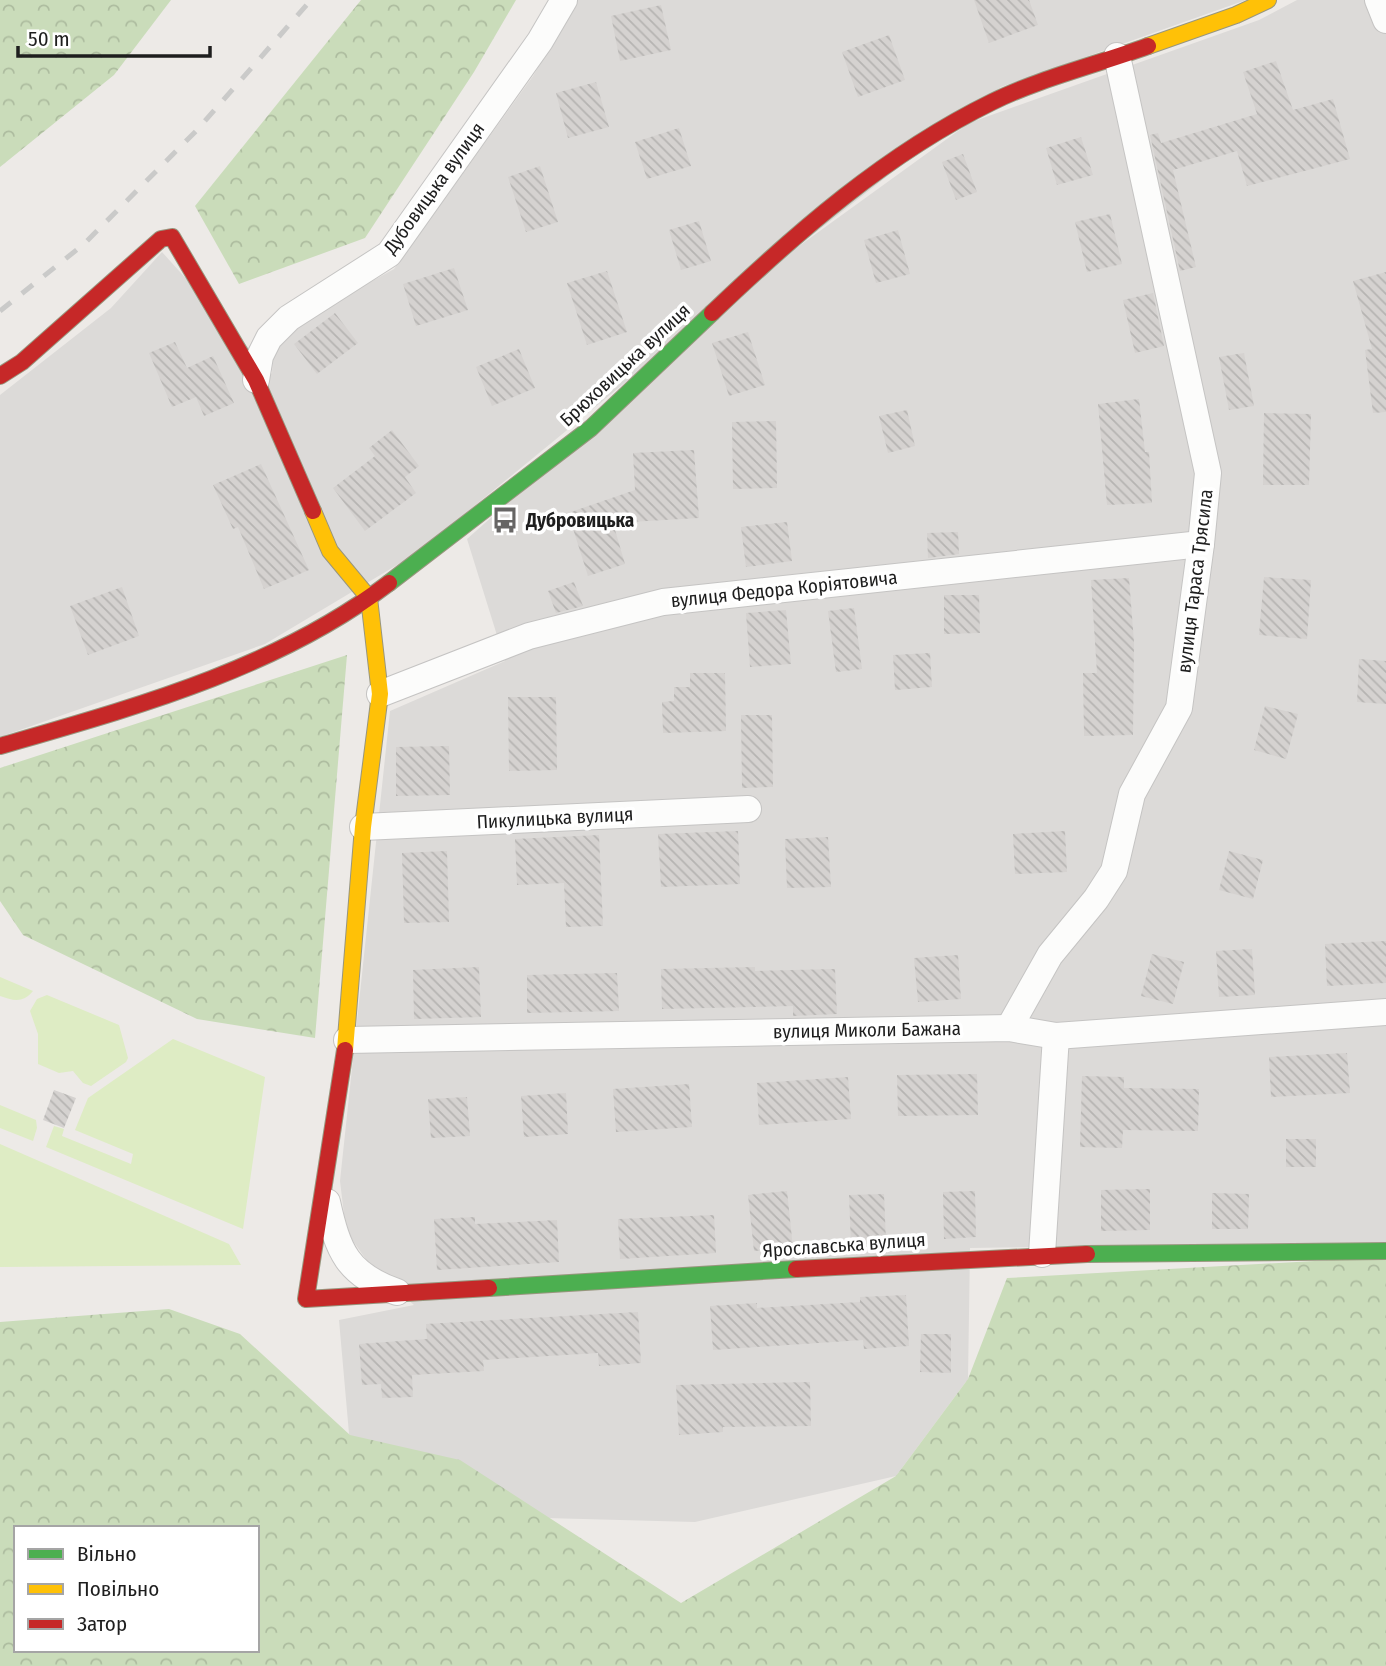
<svg xmlns="http://www.w3.org/2000/svg" width="1386" height="1666" viewBox="0 0 1386 1666" font-family="'Fira Sans Condensed',sans-serif">
<style>
.residential{fill:#dcdad8}
.grass{fill:#deecc4}
.forest{fill:url(#forest-crowns);fill-rule:evenodd}
.building{fill:url(#building-back-hatch)}
.lines{fill:none;stroke-linecap:round;stroke-linejoin:round}
.street-casing{stroke:#c5c4c3;stroke-width:28}
.fast-casing{stroke:#98967e;stroke-width:18}
.slow-casing{stroke:#98967e;stroke-width:18}
.jam-casing{stroke:#98967e;stroke-width:18}
.street{stroke:#fcfcfb;stroke-width:26}
.fast{stroke:#4caf50;stroke-width:16}
.slow{stroke:#ffc107;stroke-width:16}
.jam{stroke:#c62828;stroke-width:16}
.rail{stroke:#cacac9;stroke-width:5;stroke-dasharray:14 14;stroke-linecap:butt}
.labels{text-anchor:middle;dominant-baseline:central;stroke-width:7;stroke-linejoin:round;paint-order:stroke}
.street-label{font-size:19px;fill:#1e1e1e;stroke:#fff}
.poi-label{font-size:19px;font-weight:bold;fill:#1e1e1e;stroke:#fff;text-anchor:start}
</style>
<defs>
<pattern id="forest-crowns" width="20" height="18" patternUnits="userSpaceOnUse" patternTransform="scale(1.75)"><rect width="20" height="18" fill="#cadcba"/><path d="M2 6a3 3 0 1 1 6 0M12 15a3 3 0 1 1 6 0" fill="none" stroke="#adbc9f"/></pattern>
<pattern id="building-back-hatch" width="6" height="6" patternUnits="userSpaceOnUse" patternTransform="scale(1.75)"><rect width="6" height="6" fill="#d5d2d0"/><path d="M-1 5l2 2M0 0l6 6M5-1l2 2" fill="none" stroke="#b6b4b2"/></pattern>
</defs>
<rect width="100%" height="100%" fill="#edeae7"/>
<g class="residential">
<path d="M577 0H1246L1001 87 644 367 417 553 265 644 0 737V395L111 308 162 252 272 374 273 352 307 317 394 269 533 76Z"/>
<path d="M1297 0H1386V1242L970 1248 968 1379 896 1476 695 1522 356 1513 339 1320 414 1305 372 1268 346 1231 340 1181 390 711 505 661 467 539 788 254 969 123 1259 20Z"/>
</g>
<g class="grass">
<path d="M0 977 33 991C23 1003 14 1001 0 996Z"/>
<path d="M47 995 119 1025 128 1058 126 1062 91 1086 83 1083 73 1071 59 1073 38 1064V1034L30 1011 37 999Z"/>
<path d="M173 1039 265 1077 243 1229 46 1147 54 1126 64 1129 62 1136 131 1164 133 1154 75 1130 88 1098Z"/>
<path d="M0 1105 36 1120 37 1128 33 1141 0 1128Z"/>
<path d="M0 1144 229 1244 241 1265 0 1267Z"/>
</g>
<g class="forest">
<path d="M0 0H171L114 75 0 167Z"/>
<path d="M361 0H516L474 72 365 238 239 284 195 206Z"/>
<path d="M347 655 315 1038 197 1019 23 935 0 901V768Z"/>
<path d="M1386 1257V1666H0V1322L169 1309 240 1334 350 1435 460 1460 681 1603 896 1476 968 1379 1007 1278ZM16 1528H257V1650H16Z"/>
</g>
<g class="building">
<path d="M974 0H1029L1038 25 989 43Z"/>
<path d="M661 5 671 50 620 61 611 16Z"/>
<path d="M889 35 905 80 858 97 842 52Z"/>
<path d="M1276 61 1293 110 1333 99 1350 159 1247 186 1237 151 1173 170 1196 267 1180 271 1150 135 1158 133 1161 143 1257 114 1243 72Z"/>
<path d="M596 82 609 127 568 138 556 93Z"/>
<path d="M679 128 691 166 647 179 635 142Z"/>
<path d="M1081 137 1093 175 1057 185 1046 148Z"/>
<path d="M963 154 977 192 956 200 942 162Z"/>
<path d="M540 166 558 222 526 232 508 177Z"/>
<path d="M1110 214 1122 264 1087 272 1075 222Z"/>
<path d="M699 221 711 261 681 270 669 230Z"/>
<path d="M898 230 910 274 876 283 864 240Z"/>
<path d="M454 268 468 310 416 326 403 284Z"/>
<path d="M607 271 627 332 587 345 567 283Z"/>
<path d="M1386 272V412L1373 413 1365 350 1372 349 1353 281Z"/>
<path d="M1153 293 1164 346 1135 353 1123 300Z"/>
<path d="M335 313 358 343 317 374 294 344Z"/>
<path d="M748 332 765 385 729 396 712 343Z"/>
<path d="M175 342 187 368 213 356 234 403 204 416 196 397 172 407 149 353Z"/>
<path d="M519 349 535 388 492 406 476 367Z"/>
<path d="M1244 353 1254 406 1229 410 1219 357Z"/>
<path d="M1139 399 1145 452H1149L1152 503 1107 505 1098 404Z"/>
<path d="M907 410 915 446 888 453 879 416Z"/>
<path d="M1264 413 1311 414 1309 485H1263Z"/>
<path d="M776 421 777 488 733 489 732 422Z"/>
<path d="M392 430 419 466 405 477 416 493 365 531 333 488 375 456 369 448Z"/>
<path d="M694 450 699 518 613 523 625 564 588 576 568 513 635 490 633 453Z"/>
<path d="M261 464 309 570 264 589 238 527 233 529 213 485Z"/>
<path d="M787 522 792 561 746 567 741 527Z"/>
<path d="M958 532 959 554 928 558 927 533Z"/>
<path d="M1264 577 1311 580 1307 639 1259 635Z"/>
<path d="M1129 578 1134 642 1133 735 1084 736 1083 673H1097L1091 580Z"/>
<path d="M574 582 583 606 556 613 548 591Z"/>
<path d="M122 587 139 636 88 655 70 606Z"/>
<path d="M944 595H979L980 633 944 634Z"/>
<path d="M854 608 862 669 836 672 828 611Z"/>
<path d="M786 610 791 664 750 667 746 613Z"/>
<path d="M930 653 932 687 895 690 893 655Z"/>
<path d="M1359 659 1386 661V704L1357 702Z"/>
<path d="M690 673H725L726 731 663 733 662 702 674 701V687H690Z"/>
<path d="M508 697H556L557 770 509 771Z"/>
<path d="M1265 706 1298 714 1286 759 1254 750Z"/>
<path d="M741 715H772L773 787 742 788Z"/>
<path d="M449 746 450 795 396 796V747Z"/>
<path d="M738 831 740 884 661 887 658 834Z"/>
<path d="M1065 831 1067 872 1015 874 1013 834Z"/>
<path d="M599 835 603 926 566 927 564 883 517 885 515 839Z"/>
<path d="M828 837 831 887 787 888 785 839Z"/>
<path d="M447 851 449 922 404 923 402 853Z"/>
<path d="M1229 851 1263 860 1253 899 1219 890Z"/>
<path d="M1386 941V983L1327 986 1325 944Z"/>
<path d="M1252 949 1255 995 1219 997 1216 951Z"/>
<path d="M1152 954 1184 962 1173 1004 1141 996Z"/>
<path d="M958 955 961 999 918 1002 914 958Z"/>
<path d="M479 967 481 1017 414 1019 413 970Z"/>
<path d="M755 967V971L835 969 837 1014 793 1016V1006L662 1009 661 969Z"/>
<path d="M617 973 619 1011 527 1013V975Z"/>
<path d="M1347 1053 1350 1093 1271 1097 1269 1057Z"/>
<path d="M977 1074 978 1115 898 1116 897 1075Z"/>
<path d="M1082 1076 1124 1077V1088L1199 1089 1198 1131 1123 1130 1122 1148 1080 1147Z"/>
<path d="M848 1077 851 1119 759 1125 757 1083Z"/>
<path d="M689 1084 692 1127 616 1132 613 1089Z"/>
<path d="M54 1090 76 1098 64 1128 43 1120Z"/>
<path d="M566 1093 568 1134 524 1137 521 1096Z"/>
<path d="M467 1097 470 1136 431 1138 428 1099Z"/>
<rect x="1286" y="1139" width="30" height="28"/>
<path d="M1150 1189V1230L1101 1231V1190Z"/>
<path d="M787 1191 793 1248 754 1251 748 1195Z"/>
<path d="M975 1191 976 1237 944 1239 943 1192Z"/>
<path d="M1212 1193 1249 1194 1248 1229H1212Z"/>
<path d="M884 1194 886 1242 851 1245 849 1195Z"/>
<path d="M714 1215 716 1253 620 1259 618 1219Z"/>
<path d="M475 1217V1224L557 1220 559 1262 437 1270 434 1219Z"/>
<path d="M906 1295 909 1346 864 1349 863 1340 713 1350 710 1306 757 1303V1308L860 1302V1297Z"/>
<path d="M638 1312 641 1363 599 1366 598 1353 483 1360 484 1371 412 1375 413 1397 382 1398 381 1384 362 1385 359 1344 427 1339 426 1324Z"/>
<path d="M921 1334H951V1373L920 1372Z"/>
<path d="M810 1382 811 1426 723 1427V1432L679 1435 676 1385Z"/>
</g>
<g class="lines">
<g class="street-casing">
<g id="street">
<path d="M1378 0 1386 20"/>
<path d="M256 380 260 356 269 338 289 318 389 254 540 41 564 0"/>
<path d="M380 694 529 636 663 602 1201 544"/>
<path d="M363 827 748 809"/>
<path d="M1009 1028 1050 955 1096 899 1114 871 1132 794 1179 708 1201 544 1208 473 1117 56"/>
<path d="M347 1040 1009 1028 1056 1036 1386 1012"/>
<path d="M327 1202C338 1251 347 1275 397 1292"/>
<path d="M1042 1254 1056 1036"/>
</g>
</g>
<g class="fast-casing">
<g id="fast">
<path d="M389 583 591 428 712 313"/>
<path d="M1087 1254 1386 1251"/>
<path d="M489 1288 796 1269"/>
</g>
</g>
<g class="slow-casing">
<g id="slow">
<path d="M1148 46 1236 15 1268 0"/>
<path d="M313 511 330 551 369 598"/>
<path d="M345 1050 363 827 380 694 369 598"/>
</g>
</g>
<g class="jam-casing">
<g id="jam">
<path d="M712 313C797 232 886 154 992 102 1038 79 1099 64 1148 46"/>
<path d="M0 376 22 362 161 239 172 237 256 380 313 511"/>
<path d="M0 746C135 707 276 669 389 583"/>
<path d="M345 1050 306 1299 489 1288"/>
<path d="M796 1269 1087 1254"/>
</g>
</g>
<use href="#street" class="street"/>
<use href="#fast" class="fast"/>
<use href="#slow" class="slow"/>
<use href="#jam" class="jam"/>
<path class="rail" d="M0 311 84 244 197 130 311 0"/>
</g>
<defs>
<g id="bus-bare" transform="scale(2.1)"><path d="M-5-6H5V4H4V6H2V4H-2V6H-4V4H-5ZM-3.5-4V0h7V-4ZM-3.5 1.2v1.5H-2V1.2ZM2 1.2v1.5H3.5V1.2Z" fill="#666564" stroke="#fff" stroke-width="2.5" paint-order="stroke"/></g>
</defs>
<g fill-rule="evenodd">
<use href="#bus-bare" x="505" y="520"/>
</g>
<g class="labels">
<g class="street-label">
<text transform="translate(434 188) rotate(-54)">Дубовицька вулиця</text>
<text transform="translate(625 365) rotate(-43)">Брюховицька вулиця</text>
<text transform="translate(1195 581) rotate(-83)">вулиця Тараса Трясила</text>
<text transform="translate(784 589) rotate(-6)">вулиця Федора Коріятовича</text>
<text transform="translate(555 818) rotate(-3)">Пикулицька вулиця</text>
<text transform="translate(867 1030) rotate(-1)">вулиця Миколи Бажана</text>
<text transform="translate(844 1245) rotate(-4)">Ярославська вулиця</text>
</g>
<g class="poi-label">
<text x="526" y="520">Дубровицька</text>
</g>
</g>
<rect x="14" y="1526" width="245" height="126" fill="#ffffff" stroke="#a5a5a5" stroke-width="2"/>
<rect x="28" y="1549" width="35" height="10" fill="#4caf50" stroke="#a5a5a5" stroke-width="2"/>
<text x="77" y="1561" font-size="21" fill="#1e1e1e">Вільно</text>
<rect x="28" y="1584" width="35" height="10" fill="#ffc107" stroke="#a5a5a5" stroke-width="2"/>
<text x="77" y="1596" font-size="21" fill="#1e1e1e">Повільно</text>
<rect x="28" y="1619" width="35" height="10" fill="#c62828" stroke="#a5a5a5" stroke-width="2"/>
<text x="77" y="1631" font-size="21" fill="#1e1e1e">Затор</text>
<path d="M18 46v10h192v-10" fill="none" stroke="#1e1e1e" stroke-width="3.5"/>
<text x="28" y="46" font-size="21" fill="#1e1e1e" stroke="#ffffff" stroke-width="5" paint-order="stroke">50 m</text>
</svg>
